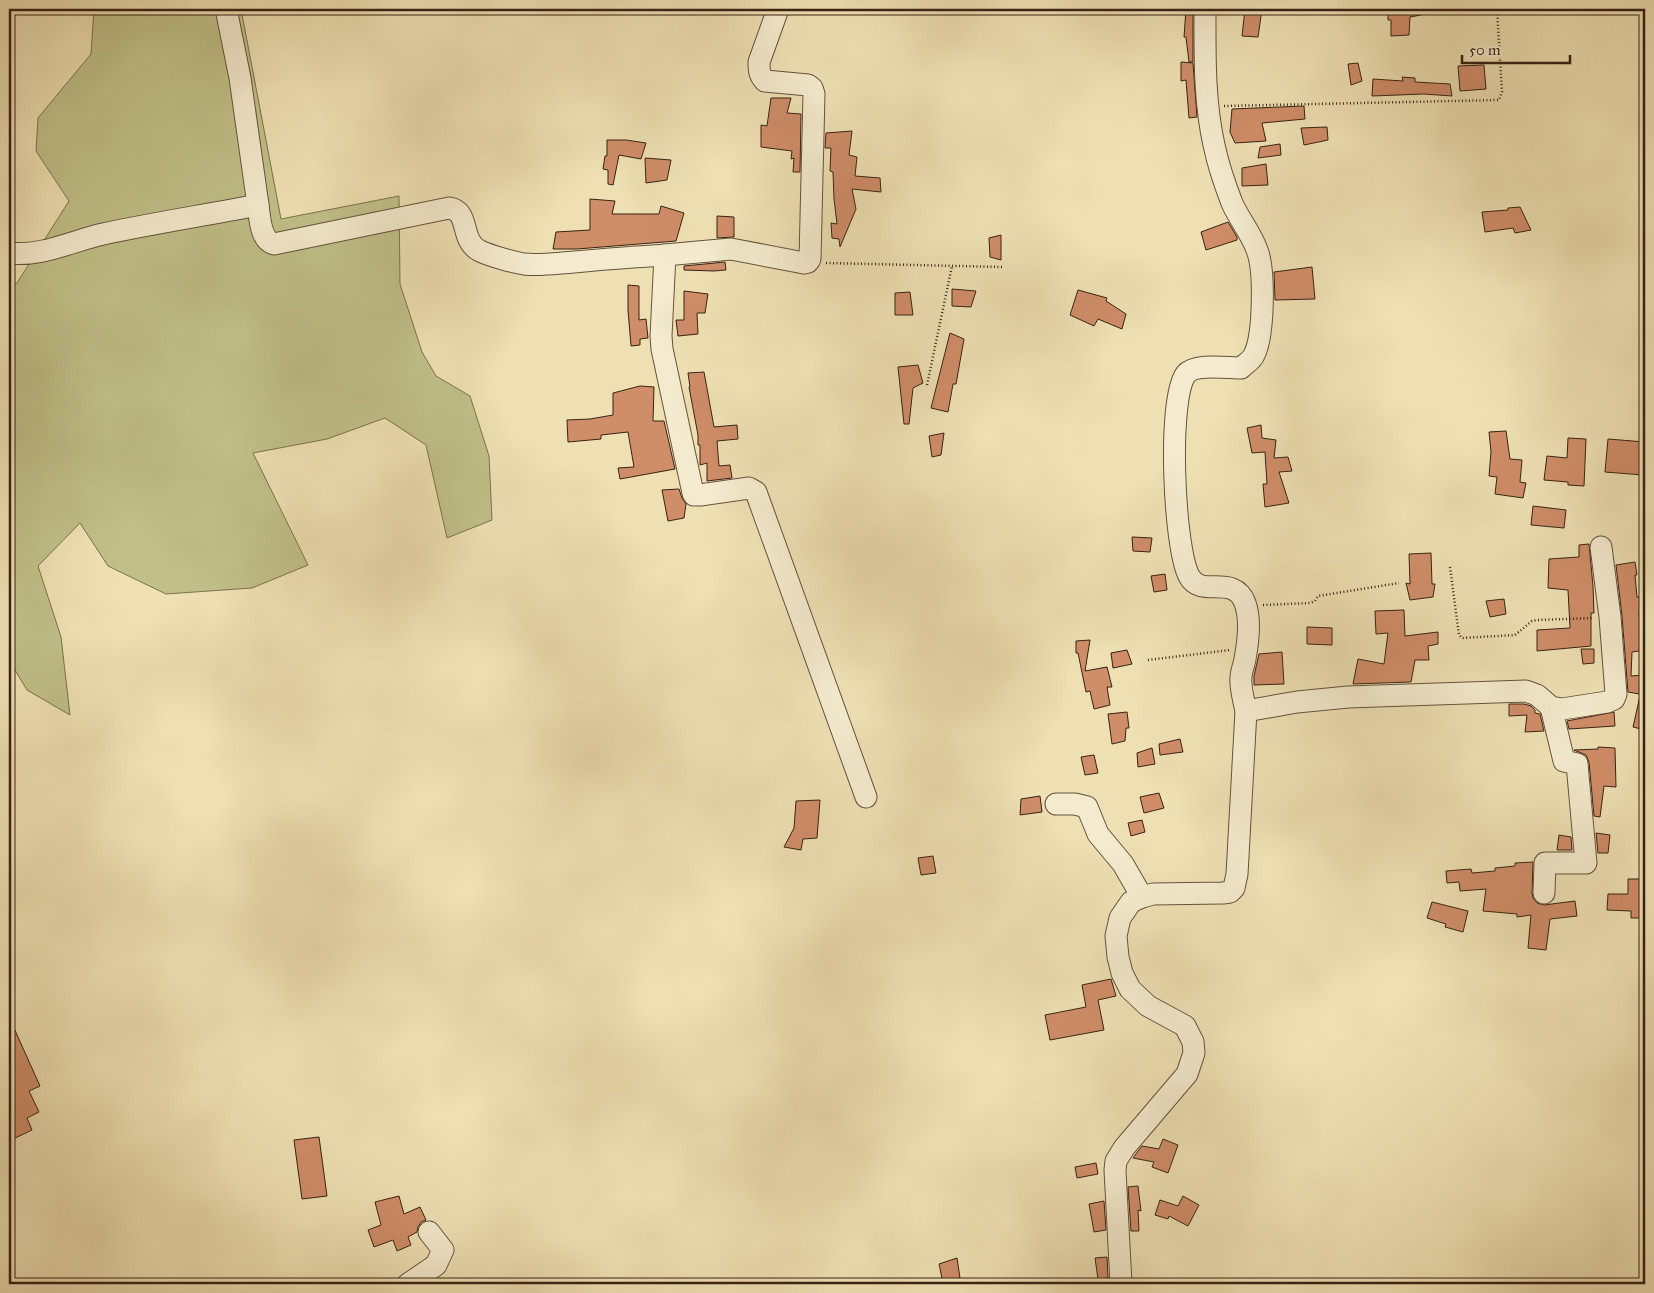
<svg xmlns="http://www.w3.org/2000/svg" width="1654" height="1293" viewBox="0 0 1654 1293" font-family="'IM FELL Great Primer',serif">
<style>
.green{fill:#c0c088;stroke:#7c714e}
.building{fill:#cf8d68;stroke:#382214}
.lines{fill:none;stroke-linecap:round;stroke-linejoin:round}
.minor-casing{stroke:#66523c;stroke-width:23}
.path{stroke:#382214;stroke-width:2.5;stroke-dasharray:1 2.5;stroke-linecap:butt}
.minor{stroke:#f4ebce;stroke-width:21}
</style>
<rect width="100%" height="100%" fill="#eee0b3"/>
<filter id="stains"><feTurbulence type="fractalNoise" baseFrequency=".004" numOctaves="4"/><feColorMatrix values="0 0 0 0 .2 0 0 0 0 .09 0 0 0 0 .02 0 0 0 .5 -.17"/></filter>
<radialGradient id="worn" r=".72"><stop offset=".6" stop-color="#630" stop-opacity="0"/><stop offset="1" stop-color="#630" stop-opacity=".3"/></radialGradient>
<path class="green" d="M94 9H241L281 219 399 196 400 284 422 352 436 376 470 396 489 456 492 520 447 538 426 445 385 418 327 439 253 453 308 565 252 588 166 594 108 566 80 523 38 566 61 637 70 715 27 690 9 660V286L17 283 69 201 36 151 38 118 91 54Z"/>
<g class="building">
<path d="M1186 9H1193V62H1189L1186 37H1184Z"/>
<path d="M1245 9H1262L1258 37 1242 36Z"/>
<path d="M1388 9H1420L1421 15 1410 17 1409 35 1391 36V20H1388Z"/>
<path d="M1181 62 1193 63 1197 117 1189 118 1186 80 1181 81Z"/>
<path d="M1358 63 1362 81 1351 85 1348 64Z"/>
<path d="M1484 65 1486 89 1460 91 1458 66Z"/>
<path d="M1402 77 1415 78V82L1450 84 1452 96 1424 94 1372 96 1373 79 1403 81Z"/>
<path d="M771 98H791L787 113 801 114 800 172H793L794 158 791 159 792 151 761 147V125L767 126Z"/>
<path d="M1304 106 1305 119 1262 123 1266 141 1235 143 1230 132 1232 109Z"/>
<path d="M1327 127 1328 140 1304 145 1301 128Z"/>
<path d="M852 131 849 155 857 157 855 176 880 178 881 192 852 189 856 209 840 247 839 239 832 238 831 223 837 224 834 199 833 172 830 171 831 148H825L826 133Z"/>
<path d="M607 140H626L646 143 641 159 619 155 613 185 608 184V170L603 169 605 156H607Z"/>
<path d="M1280 144 1281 155 1258 158 1260 147Z"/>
<path d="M645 158 671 160 667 180 646 183Z"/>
<path d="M1266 164 1268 185 1242 186V168Z"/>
<path d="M590 199 615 201 612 214H659L661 206 684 213 676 241 577 249H553L556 232 590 230Z"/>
<path d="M1520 207 1531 230 1515 233 1513 228 1485 232 1482 212 1508 210V208Z"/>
<path d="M717 216 734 217V237L717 238Z"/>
<path d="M1228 222 1237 237V240L1206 250 1201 232Z"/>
<path d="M1001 235V260L990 257 989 238Z"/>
<path d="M725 262 726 270 714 271 684 270V266Z"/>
<path d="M1312 267 1315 299 1275 300 1274 272Z"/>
<path d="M628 285 639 286V320L646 319 648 338 640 339V345L631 346 628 310Z"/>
<path d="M952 289 976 291 971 307 952 306Z"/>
<path d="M1078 290 1107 298 1106 301 1126 314 1122 329 1098 319 1094 326 1070 315Z"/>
<path d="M684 291 708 294 705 313H697L698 334 678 336 676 320H684Z"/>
<path d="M910 292 913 315H895V293Z"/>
<path d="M950 333 964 339 956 384H953L948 412 931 408Z"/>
<path d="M918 365 923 383 913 388 909 424H904L898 367Z"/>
<path d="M704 372 714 427 737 425 738 439 717 441 719 466 730 465 732 478 707 481V463L700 465V445H698V435L689 387H690L688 373Z"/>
<path d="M640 386 654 387 653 421H664L675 469 620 479 618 468 634 467 628 432 601 435V439L568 442 567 420 590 419 613 415V393Z"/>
<path d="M1261 425 1262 438 1276 440 1274 458 1288 457 1292 471 1279 472 1289 503 1265 507 1263 484H1267L1265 452 1252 453 1247 428Z"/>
<path d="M1506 431 1510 459 1522 460 1520 482 1526 483 1523 498 1495 494 1497 477 1489 476 1491 452 1489 432Z"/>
<path d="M944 433 941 455 932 457 929 436Z"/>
<path d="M1568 438 1586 439 1584 486 1568 485V482L1544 480 1547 456 1567 458Z"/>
<path d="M1608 439 1645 442 1643 475 1605 472Z"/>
<path d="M679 489 682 498 686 504 684 518 668 521 662 490Z"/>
<path d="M1533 506 1566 510 1564 528 1531 525Z"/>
<path d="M1132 537 1152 538 1150 552 1133 551Z"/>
<path d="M1589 544 1593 586 1594 613H1591V646L1537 651V630L1570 628 1568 590 1548 588 1549 559 1579 557V545Z"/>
<path d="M1431 553 1432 584H1435L1433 597 1410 600 1406 583 1410 584 1409 554Z"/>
<path d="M1635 562 1637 575H1635L1637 597H1641L1639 615H1645V640L1639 651 1632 652 1631 676 1645 675V695L1628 692 1622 616 1616 565Z"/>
<path d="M1165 574 1167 590 1154 592 1151 576Z"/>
<path d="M1504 599 1506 614 1490 617 1486 601Z"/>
<path d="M1404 610 1405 636 1438 632V644L1428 646 1429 660H1415L1411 682 1353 684 1358 659 1384 664 1388 633 1376 634 1375 611Z"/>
<path d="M1307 627 1332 628V645L1307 644Z"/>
<path d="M1090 640 1085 671 1107 667 1112 687H1107L1110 705 1094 709 1090 691 1086 692 1078 653H1076V641Z"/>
<path d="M1581 649H1594V663L1583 664Z"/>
<path d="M1127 650 1132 664 1113 668 1111 653Z"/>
<path d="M1282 652 1284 684 1254 685V676L1259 654Z"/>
<path d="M1640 696H1645V730L1633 727Z"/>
<path d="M1509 704H1524L1531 706 1535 710V713L1540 714 1544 731 1525 732 1527 715 1509 716Z"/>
<path d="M1127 712 1129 728H1126L1125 741 1112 744 1108 714Z"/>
<path d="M1614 712 1615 726 1569 729 1567 721Z"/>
<path d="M1180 739 1183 752 1160 755 1159 744Z"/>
<path d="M1598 747 1615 748 1616 787 1604 786 1600 817 1594 816 1589 762 1586 755 1574 750 1598 749Z"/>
<path d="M1152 748 1155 764 1138 767 1137 753Z"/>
<path d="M1094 755 1098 773 1085 775 1081 757Z"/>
<path d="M1159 793 1164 808 1144 813 1140 797Z"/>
<path d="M1040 796 1042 812 1020 815 1021 799Z"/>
<path d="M820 800 817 838 803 839 801 850 784 847 794 828 796 801Z"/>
<path d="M1142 820 1145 832 1131 836 1128 823Z"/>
<path d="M1596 833 1610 835 1608 853H1598Z"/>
<path d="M1559 835 1571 837 1572 850H1557Z"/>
<path d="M933 856 936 873 921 875 918 858Z"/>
<path d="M1533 862 1532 893 1533 898 1537 903 1544 905 1575 901 1577 916 1550 919 1546 950 1528 948 1531 915 1517 917V914L1483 911 1486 889 1460 891 1459 882 1447 883 1446 871 1471 869 1472 873 1495 871V868L1515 866V863Z"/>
<path d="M1628 879H1645V918H1631V911L1607 910 1608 894H1628Z"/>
<path d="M1432 902 1468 911 1463 932 1445 927 1446 924 1427 918Z"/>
<path d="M1111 979 1116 996 1098 1000 1104 1030 1050 1040 1045 1015 1086 1007 1082 985Z"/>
<path d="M9 1017 40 1086 29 1091 39 1112 27 1118 32 1130 13 1139 9 1129Z"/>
<path d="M319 1137 327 1196 302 1199 294 1140Z"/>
<path d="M1163 1139 1178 1145 1168 1173 1152 1167 1154 1162 1133 1158 1142 1146 1159 1149Z"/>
<path d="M1096 1163 1098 1174 1077 1178 1075 1167Z"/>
<path d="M1138 1186 1141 1211 1138 1210 1139 1231H1131L1128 1187Z"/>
<path d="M399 1196 404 1214 420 1207 426 1220 421 1222 418 1227 417 1232 408 1237 411 1245 397 1251 393 1240 374 1247 368 1230 381 1225 375 1202Z"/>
<path d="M1183 1196 1199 1205 1188 1226 1169 1216 1168 1219 1155 1215 1160 1200 1178 1206Z"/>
<path d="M1104 1201 1106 1230 1094 1232 1089 1204Z"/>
<path d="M1107 1257 1108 1278 1098 1279 1095 1258Z"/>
<path d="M957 1258 960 1278 943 1283 939 1264Z"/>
</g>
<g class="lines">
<g class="minor-casing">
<g id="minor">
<path d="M778 9 759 62C759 70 759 75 765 81L808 85 812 88 814 94 810 259 808 262 804 263 731 249 665 255 661 336 662 349 693 493 694 495H700L749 488 756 492 866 797"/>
<path d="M1205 9C1205 55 1204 100 1214 145 1218 164 1225 185 1232 203 1239 219 1251 233 1257 250 1265 270 1264 336 1254 355 1252 360 1245 364 1241 368 1227 368 1195 363 1186 374 1167 399 1174 548 1189 576 1201 599 1234 573 1245 603 1251 619 1248 643 1245 659 1244 665 1241 672 1241 678 1240 688 1244 701 1246 711L1297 702 1348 697 1526 691 1537 695 1551 707 1562 709 1607 702 1614 699 1616 694 1610 617 1601 547"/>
<path d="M258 205C260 218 260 240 274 244L449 208C471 211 459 241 480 251 491 256 512 262 524 264 540 266 558 263 574 262 604 259 635 257 665 255"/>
<path d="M9 253C41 257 72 241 103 234 154 223 207 215 258 205L240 78 226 9"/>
<path d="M1056 804H1075L1087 807 1098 834 1123 864 1142 897"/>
<path d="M1544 893 1545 863H1586L1577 764 1564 761 1551 707"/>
<path d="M408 1284 436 1265 443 1250 429 1232"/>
<path d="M1121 1284 1115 1170 1116 1161 1124 1148 1187 1074 1194 1053 1193 1042 1185 1026 1148 1006 1130 989 1122 973 1118 957 1116 936 1120 918 1131 902 1142 897 1153 894 1223 893 1230 892 1234 888 1237 874 1246 711"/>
</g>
</g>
<g class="path">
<path d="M1224 106 1499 100 1502 92 1497 9"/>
<path d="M826 263 1002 267"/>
<path d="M927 385 952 266"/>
<path d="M1450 567 1459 635 1462 638 1515 635 1532 621 1537 620 1592 618"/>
<path d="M1263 605 1310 603 1315 601 1318 596 1399 583"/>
<path d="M1148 660 1230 650"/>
</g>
<use href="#minor" class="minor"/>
</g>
<rect width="1654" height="1293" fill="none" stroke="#eee0b3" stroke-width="30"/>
<rect x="10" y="10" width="1634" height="1273" fill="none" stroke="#382214" stroke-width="2.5"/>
<rect x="15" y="15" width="1624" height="1263" fill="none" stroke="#382214"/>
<path d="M1462 55v8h108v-8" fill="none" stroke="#382214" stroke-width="2.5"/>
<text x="1469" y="55" font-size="15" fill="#382214" stroke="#f4ebce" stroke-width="4" paint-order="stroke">50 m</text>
<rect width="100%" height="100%" filter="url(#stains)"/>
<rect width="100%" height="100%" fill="url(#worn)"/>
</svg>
